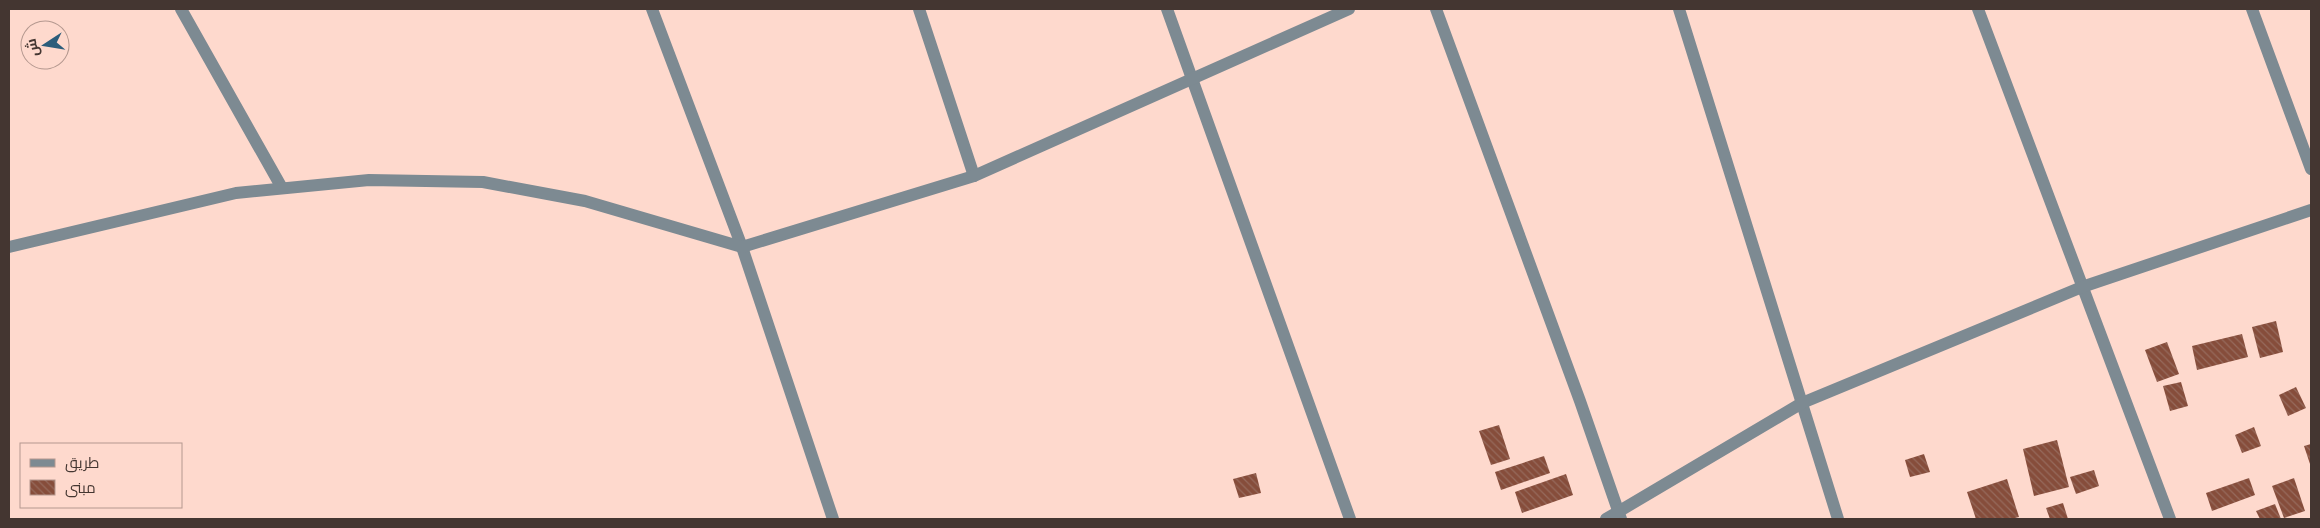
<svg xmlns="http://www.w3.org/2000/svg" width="2320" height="528" viewBox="0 0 2320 528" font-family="Roboto,Cairo,sans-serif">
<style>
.building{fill:url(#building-back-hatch)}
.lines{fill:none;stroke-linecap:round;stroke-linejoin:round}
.minor{stroke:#7d8a92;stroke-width:12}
</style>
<defs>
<pattern id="building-back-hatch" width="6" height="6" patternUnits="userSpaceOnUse" patternTransform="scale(1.25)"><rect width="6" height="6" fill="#864d3b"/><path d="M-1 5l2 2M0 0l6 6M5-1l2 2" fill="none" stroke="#966a5c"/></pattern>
</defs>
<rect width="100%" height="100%" fill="#fed9cd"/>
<g class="building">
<path d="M2276 321 2283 352 2260 358 2252 327Z"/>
<path d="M2242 334 2248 357 2197 370 2192 346Z"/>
<path d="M2167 342 2179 374 2157 382 2145 350Z"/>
<path d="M2181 382 2188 406 2170 411 2163 386Z"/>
<path d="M2296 387 2306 408 2288 416 2279 395Z"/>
<path d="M1499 425 1510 459 1491 465 1479 431Z"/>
<path d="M2254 427 2261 446 2242 453 2235 435Z"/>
<path d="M2057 440 2069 487 2034 496 2023 449Z"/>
<path d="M2311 444V467L2304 446Z"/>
<path d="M1924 454 1930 472 1910 477 1905 460Z"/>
<path d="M1544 456 1550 473 1501 490 1495 472Z"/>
<path d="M2094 470 2099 486 2076 494 2070 477Z"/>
<path d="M1256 473 1261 493 1239 498 1233 479Z"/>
<path d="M1566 474 1573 495 1522 513 1515 492Z"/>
<path d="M2249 478 2255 495 2212 511 2206 493Z"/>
<path d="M2294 478 2305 511 2284 518 2272 486Z"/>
<path d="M2007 479 2019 517 2011 519H1976L1967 492Z"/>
<path d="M2063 503 2068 519H2050L2046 508Z"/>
<path d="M2275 504 2281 519H2260L2256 511Z"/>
</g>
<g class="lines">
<g class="minor">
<path d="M181 9 282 188"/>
<path d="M652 9 742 247 833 519"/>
<path d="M919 9 974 176"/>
<path d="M1167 9 1350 519"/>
<path d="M1436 9 1580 401 1621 519"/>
<path d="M1679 9 1838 519"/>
<path d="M1978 9 2170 519"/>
<path d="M2252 9 2311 169"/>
<path d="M9 247 236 193 369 180 483 182 585 201 742 247 974 176 1349 9"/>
<path d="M1606 519 1802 403 2082 287 2311 210"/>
</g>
</g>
<rect width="2320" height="528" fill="none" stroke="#443631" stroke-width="20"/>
<rect x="20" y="443" width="162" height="65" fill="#fed9cd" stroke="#b4988f"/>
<rect x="30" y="459" width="25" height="8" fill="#7d8a92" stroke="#b4988f"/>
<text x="65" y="468" font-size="15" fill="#443631">طريق</text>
<rect x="30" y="480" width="25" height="15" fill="url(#building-back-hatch)" stroke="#b4988f"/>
<text x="65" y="493" font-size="15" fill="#443631">مبنى</text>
<g transform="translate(45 45) rotate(258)"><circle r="24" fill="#fed9cd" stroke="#b4988f"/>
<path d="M0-4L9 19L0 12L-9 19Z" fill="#2c5d7b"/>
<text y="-8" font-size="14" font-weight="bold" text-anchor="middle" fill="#443631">ش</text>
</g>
</svg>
